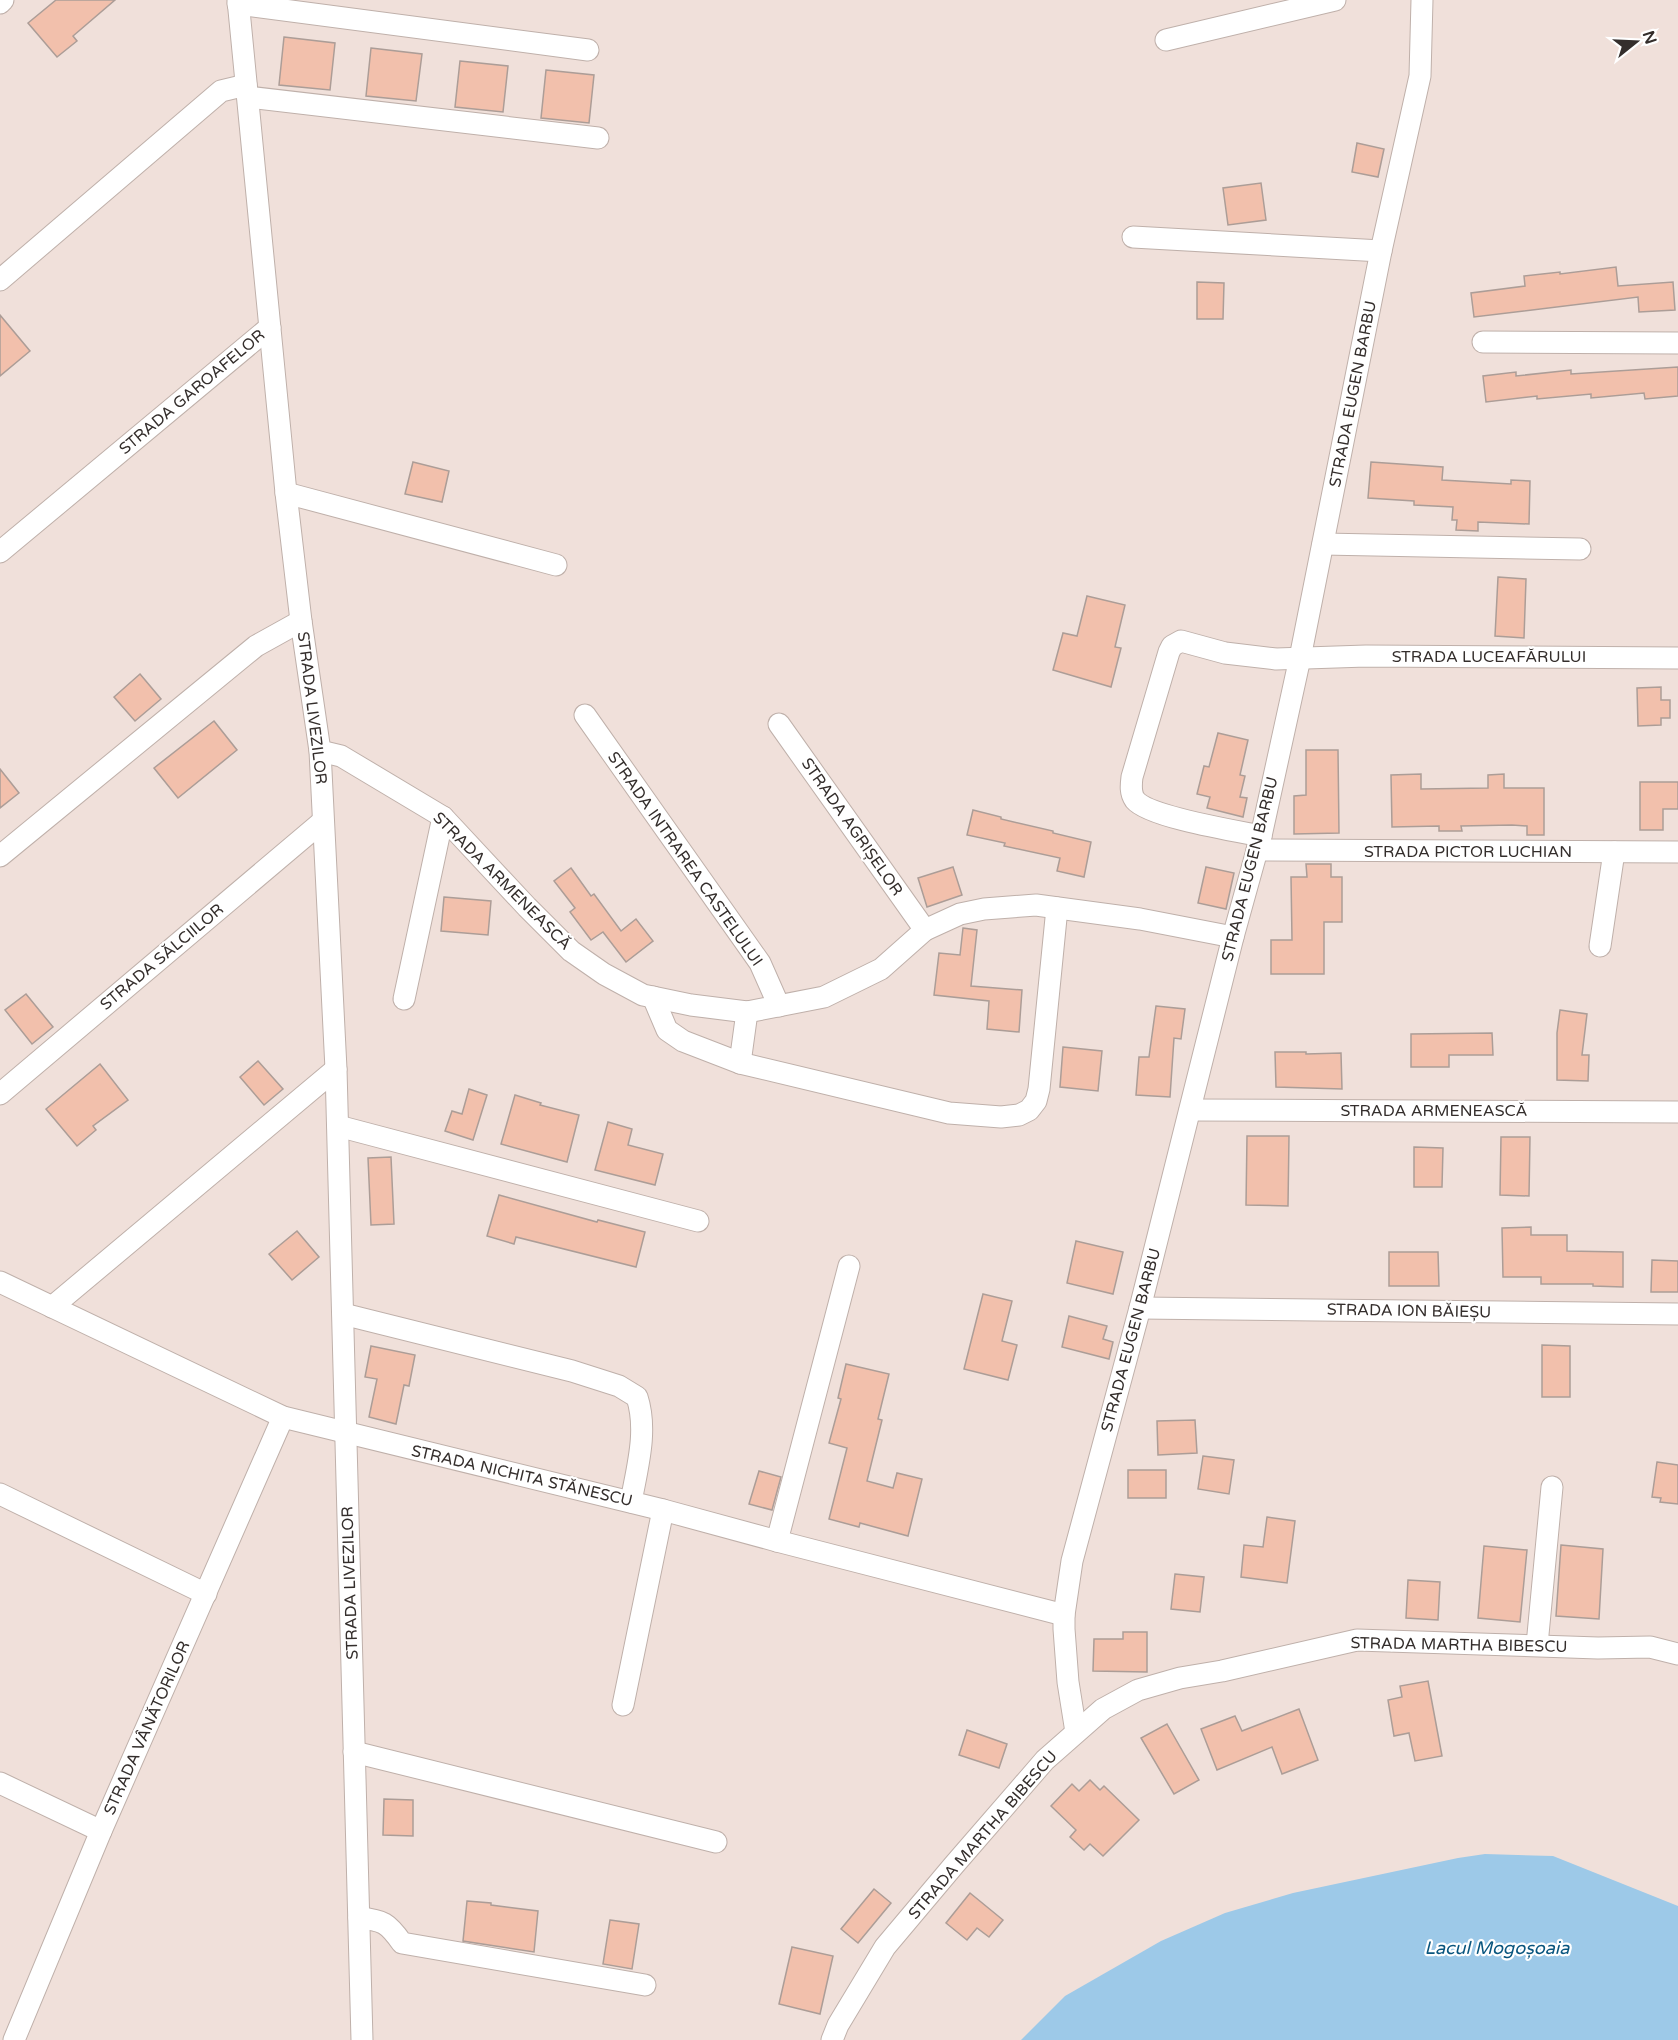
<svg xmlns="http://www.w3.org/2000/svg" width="1678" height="2040" viewBox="0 0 1678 2040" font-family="'Varela Round',sans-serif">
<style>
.water{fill:#9dc9e8}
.building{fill:#f2c0ac;stroke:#ac9d97;stroke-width:1.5}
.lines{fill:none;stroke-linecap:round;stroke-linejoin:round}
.street-casing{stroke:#bfb0aa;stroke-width:23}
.street{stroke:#fff;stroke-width:21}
.labels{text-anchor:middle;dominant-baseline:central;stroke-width:4.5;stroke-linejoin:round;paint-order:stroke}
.street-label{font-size:16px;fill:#342e2c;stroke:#fff}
.water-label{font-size:18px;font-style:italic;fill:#08557e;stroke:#fff}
</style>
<rect width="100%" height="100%" fill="#f0e0da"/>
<path class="water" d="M1485 1854 1553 1856 1678 1906V2040H1021L1065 1996 1161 1941 1225 1913 1293 1893 1458 1858Z"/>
<g class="building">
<path d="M56 0H115L73 36 77 41 57 57 28 23Z"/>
<path d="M284 37 335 43 330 90 279 85Z"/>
<path d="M371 48 422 54 416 101 366 96Z"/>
<path d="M460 61 508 66 503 112 455 107Z"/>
<path d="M546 70 594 75 589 123 541 118Z"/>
<path d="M1357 143 1384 149 1378 177 1352 172Z"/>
<path d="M1261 183 1266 220 1228 225 1223 188Z"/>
<path d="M1616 267 1618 286 1673 282 1675 310 1639 312 1638 297 1474 317 1471 293 1525 286 1524 276 1560 272V274Z"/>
<path d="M1197 282 1224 283 1223 319H1197Z"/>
<path d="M0 315 30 351 0 376Z"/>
<path d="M1678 367V396L1645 399 1644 393 1591 398V394L1537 399V396L1486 402 1483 376 1516 372V376L1571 370V374Z"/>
<path d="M413 462 449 471 442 502 405 494Z"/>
<path d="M1371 462 1443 467 1442 480 1511 484V480L1530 481 1529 524 1478 522V531L1456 530 1457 520H1452L1453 507 1414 505V501L1368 498Z"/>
<path d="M1498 577 1526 579 1524 638 1495 636Z"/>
<path d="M1087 596 1125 605 1115 647 1121 648 1111 687 1053 670 1063 633 1077 636Z"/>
<path d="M140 674 161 699 135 721 114 697Z"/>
<path d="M1661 687V700H1670V718H1661V725L1638 726 1637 688Z"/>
<path d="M214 721 237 750 178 798 154 768Z"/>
<path d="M1218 733 1248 740 1240 775 1245 776 1240 797 1247 798 1243 817 1207 808 1210 797 1197 794 1204 766 1209 767Z"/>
<path d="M1306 750H1338L1339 833 1294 834V796L1306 795Z"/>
<path d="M0 769 19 793 0 808Z"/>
<path d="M1421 774V789L1488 788V775L1504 774V788H1544V835H1527V826L1512 825 1461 826 1462 831H1439V826L1392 827 1391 775Z"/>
<path d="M1640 782H1678V809H1663V830H1640Z"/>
<path d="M973 810 1001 817V819L1053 831V833L1091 842 1084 877 1057 871 1060 858 1004 846 1005 843 967 835Z"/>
<path d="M1306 864H1331V877H1342V922H1324V974H1271V940H1292L1291 877H1307Z"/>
<path d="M953 867 962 895 927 907 918 878Z"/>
<path d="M1206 867 1234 873 1226 909 1198 903Z"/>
<path d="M571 868 591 896 594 894 621 931 636 919 653 941 626 962 603 932 591 940 570 912 575 908 554 881Z"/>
<path d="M444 897 491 901 488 935 441 931Z"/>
<path d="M963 928 977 930 971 986 1022 990 1019 1032 987 1029 989 1001 934 995 939 953 960 955Z"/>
<path d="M26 994 53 1027 32 1044 5 1010Z"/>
<path d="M1156 1006 1185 1009 1181 1039 1174 1038 1170 1097 1136 1095 1139 1057H1149Z"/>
<path d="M1560 1010 1587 1014 1582 1055H1589L1588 1081 1557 1080V1033Z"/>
<path d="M1492 1033 1493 1055H1449V1067H1411V1034Z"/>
<path d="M1063 1047 1102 1051 1098 1091 1060 1087Z"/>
<path d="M1275 1052H1306V1054L1341 1053 1342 1089 1276 1087Z"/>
<path d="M258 1061 283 1089 264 1105 240 1077Z"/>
<path d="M100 1064 128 1100 93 1126 96 1130 77 1146 46 1109Z"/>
<path d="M469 1089 487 1095 473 1140 445 1131 452 1111 462 1114Z"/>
<path d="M515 1095 541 1103 540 1105 579 1115 567 1162 501 1144Z"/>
<path d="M608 1122 632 1129 628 1145 663 1154 655 1185 595 1170Z"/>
<path d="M1247 1136H1289L1288 1206 1246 1205Z"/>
<path d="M1501 1137H1530L1529 1196 1500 1195Z"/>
<path d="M1414 1147 1443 1148 1442 1187H1414Z"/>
<path d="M391 1157 394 1224 371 1225 368 1158Z"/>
<path d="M499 1195 597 1222 598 1220 645 1232 636 1267 516 1237 514 1244 487 1236Z"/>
<path d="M1531 1227V1235H1567V1251L1623 1252V1287L1593 1286V1284H1541V1277H1503L1502 1228Z"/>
<path d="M297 1231 319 1257 292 1280 269 1254Z"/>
<path d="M1076 1241 1123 1252 1113 1294 1067 1283Z"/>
<path d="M1389 1252H1438L1439 1286H1389Z"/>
<path d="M1652 1260 1678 1261V1292H1651Z"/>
<path d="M983 1294 1012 1301 1002 1341 1017 1345 1008 1380 964 1369Z"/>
<path d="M1069 1316 1107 1326 1103 1339 1113 1342 1109 1359 1062 1347Z"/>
<path d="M1542 1345 1570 1346V1397H1542Z"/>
<path d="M371 1346 415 1355 409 1386 404 1385 396 1424 369 1417 377 1379 365 1377Z"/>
<path d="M846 1364 889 1374 878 1419 882 1420 867 1481 893 1488 897 1473 922 1479 908 1536 860 1523 859 1527 829 1519 847 1448 829 1443 841 1399 838 1398Z"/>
<path d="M1195 1420 1197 1453 1158 1455 1157 1421Z"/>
<path d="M1203 1456 1234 1460 1229 1494 1198 1489Z"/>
<path d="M1657 1462 1678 1465V1504L1660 1502 1661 1498 1652 1497Z"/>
<rect x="1128" y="1470" width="38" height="28"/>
<path d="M759 1471 781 1477 772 1510 749 1504Z"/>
<path d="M1267 1517 1295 1521 1287 1583 1241 1577 1244 1545 1263 1547Z"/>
<path d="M1561 1545 1603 1549 1599 1619 1556 1616Z"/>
<path d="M1484 1546 1527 1550 1520 1622 1478 1618Z"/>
<path d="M1175 1574 1204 1577 1200 1612 1171 1609Z"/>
<path d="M1408 1580 1440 1582 1438 1620 1406 1618Z"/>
<path d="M1123 1632H1147V1672L1093 1671 1094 1639H1123Z"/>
<path d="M1428 1681 1442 1756 1415 1761 1409 1733 1394 1736 1388 1700 1402 1697 1400 1686Z"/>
<path d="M1299 1709 1318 1760 1282 1774 1272 1747 1217 1770 1201 1729 1235 1716 1242 1731Z"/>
<path d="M1167 1724 1199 1780 1174 1794 1141 1738Z"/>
<path d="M967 1730 1007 1744 999 1768 959 1755Z"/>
<path d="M1090 1780 1100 1790 1104 1786 1139 1820 1103 1856 1090 1844 1084 1850 1070 1837 1076 1830 1051 1806 1072 1784 1079 1791Z"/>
<path d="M384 1799 413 1800V1836L383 1835Z"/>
<path d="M874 1889 891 1903 858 1943 841 1929Z"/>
<path d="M970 1893 1003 1920 989 1937 977 1928 967 1940 946 1923Z"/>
<path d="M467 1901 491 1903V1905L538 1911 534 1952 463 1941Z"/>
<path d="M610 1920 639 1924 632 1969 603 1964Z"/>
<path d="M792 1947 833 1956 820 2014 779 2004Z"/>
</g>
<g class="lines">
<g class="street-casing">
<g id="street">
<path d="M238 0 286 493 301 621 320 751 336 1069 362 2040"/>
<path d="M0 3 3 0"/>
<path d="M238 4 588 50"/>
<path d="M1166 40 1335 0"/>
<path d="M248 97 598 138"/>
<path d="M1133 237 1381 251"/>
<path d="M0 280 221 91 246 85"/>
<path d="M1483 342 1678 343"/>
<path d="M286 493 556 565"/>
<path d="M1323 544 1580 549"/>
<path d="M0 552 270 327"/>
<path d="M585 715 760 963 779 1006"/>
<path d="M779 724 925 930"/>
<path d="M320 751 341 756 443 817 527 907 571 951 604 974 643 995 691 1005 747 1012 824 997 881 969 925 930 960 914 984 909 1036 905 1140 919 1233 937"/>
<path d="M1261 836C1236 831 1149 817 1135 800 1130 793 1131 785 1132 777L1169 652 1172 646 1181 641 1225 653 1276 659 1366 656 1678 658"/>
<path d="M1257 850 1678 852"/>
<path d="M0 856 256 646 301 621"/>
<path d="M1600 946 1614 852"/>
<path d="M653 997 667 1030 683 1041 740 1063 949 1113 1001 1117 1019 1115 1029 1110 1036 1101 1039 1089 1057 908"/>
<path d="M404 999 443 817"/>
<path d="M740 1063 747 1012"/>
<path d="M0 1094 323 821"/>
<path d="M1190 1110 1678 1112"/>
<path d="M338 1126 698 1221"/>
<path d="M0 1282 283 1417 663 1510 777 1541 1064 1615"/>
<path d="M52 1307 336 1069"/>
<path d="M1140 1308 1678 1314"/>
<path d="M343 1314 572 1371 619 1386 637 1397C648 1431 637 1468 631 1502"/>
<path d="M0 1494 206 1594"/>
<path d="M777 1541 849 1266"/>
<path d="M1537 1645 1552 1487"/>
<path d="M623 1705 663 1510"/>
<path d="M1076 1732 1068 1682 1064 1629V1615L1072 1561 1140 1308 1233 937 1261 836 1300 658 1381 251 1420 76 1422 0"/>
<path d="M354 1752 716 1842"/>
<path d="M0 1783 101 1831"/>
<path d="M359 1918C383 1920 388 1923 402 1943L645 1985"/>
<path d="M14 2040 101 1831 283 1417"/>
<path d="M832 2040 838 2025 885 1947 954 1865 1045 1760 1103 1709 1138 1690 1180 1678 1222 1671 1357 1640 1598 1648 1650 1647 1678 1654"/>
</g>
</g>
<use href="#street" class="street"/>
</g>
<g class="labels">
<g class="street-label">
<text transform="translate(192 392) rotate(-40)">STRADA GAROAFELOR</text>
<text transform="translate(1353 394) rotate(-79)">STRADA EUGEN BARBU</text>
<text x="1489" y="657">STRADA LUCEAFĂRULUI</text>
<text transform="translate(312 708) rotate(83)">STRADA LIVEZILOR</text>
<text transform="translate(852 827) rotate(55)">STRADA AGRIȘELOR</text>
<text x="1468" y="852">STRADA PICTOR LUCHIAN</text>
<text transform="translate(685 859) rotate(55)">STRADA INTRAREA CASTELULUI</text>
<text transform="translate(1250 869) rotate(-76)">STRADA EUGEN BARBU</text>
<text transform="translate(502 881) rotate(45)">STRADA ARMENEASCĂ</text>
<text transform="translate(162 957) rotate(-40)">STRADA SĂLCIILOR</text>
<text x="1434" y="1111">STRADA ARMENEASCĂ</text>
<text transform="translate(1409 1311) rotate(1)">STRADA ION BĂIEȘU</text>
<text transform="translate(1131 1340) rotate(-75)">STRADA EUGEN BARBU</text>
<text transform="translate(522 1476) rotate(13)">STRADA NICHITA STĂNESCU</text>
<text transform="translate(350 1583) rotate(-92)">STRADA LIVEZILOR</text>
<text transform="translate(1459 1645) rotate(1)">STRADA MARTHA BIBESCU</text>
<text transform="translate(147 1728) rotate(-66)">STRADA VÂNĂTORILOR</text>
<text transform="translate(983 1835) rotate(-49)">STRADA MARTHA BIBESCU</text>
</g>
<g class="water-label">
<text x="1497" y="1948">Lacul Mogoșoaia</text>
</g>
</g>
<g transform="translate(1636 42) rotate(72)" stroke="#ffffff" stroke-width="4.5" paint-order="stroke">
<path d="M0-4.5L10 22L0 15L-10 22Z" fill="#342e2c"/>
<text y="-9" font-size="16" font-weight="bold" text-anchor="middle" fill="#342e2c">N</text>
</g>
</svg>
